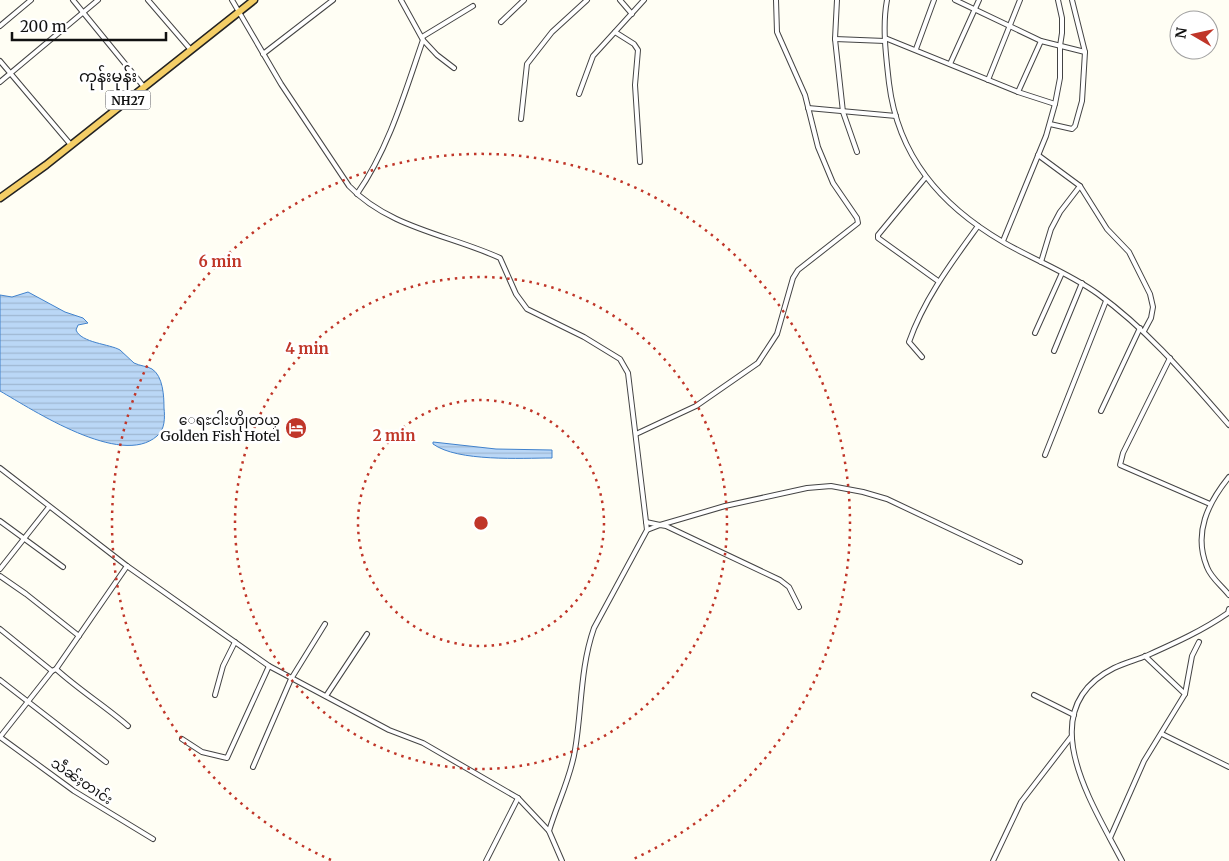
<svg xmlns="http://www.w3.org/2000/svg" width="1229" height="861" viewBox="0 0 1229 861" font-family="Merriweather,'Noto Sans Myanmar',serif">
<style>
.water{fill:url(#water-rules);stroke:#4182cc}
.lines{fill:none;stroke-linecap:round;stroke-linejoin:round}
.minor-casing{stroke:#444;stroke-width:6}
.trunk-casing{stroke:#222;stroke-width:9}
.minor{stroke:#fff;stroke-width:4}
.trunk{stroke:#f4ce66;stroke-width:6}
.ring{fill:none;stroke:#c03629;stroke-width:2.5;stroke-dasharray:2.5 5}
.labels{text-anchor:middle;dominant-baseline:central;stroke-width:5;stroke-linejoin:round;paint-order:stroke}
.shield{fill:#fff;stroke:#585858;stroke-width:1}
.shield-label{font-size:12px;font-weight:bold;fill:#111}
.poi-label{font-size:14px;fill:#111;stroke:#fff;text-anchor:end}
.street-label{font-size:14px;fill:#111;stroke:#fff}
.quarter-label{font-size:16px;fill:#111;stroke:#fff}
.centre{fill:#c03629;stroke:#fff;stroke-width:2.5}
.ring-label{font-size:15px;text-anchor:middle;font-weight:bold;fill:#c03629;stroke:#fff;stroke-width:5;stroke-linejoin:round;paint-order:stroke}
</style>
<defs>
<pattern id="water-rules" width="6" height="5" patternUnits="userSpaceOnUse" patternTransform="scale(1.25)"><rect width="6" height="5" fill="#bad7f6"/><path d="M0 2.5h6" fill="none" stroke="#9fb8d2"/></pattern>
</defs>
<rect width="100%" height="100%" fill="#fffef4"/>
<g class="water">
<path d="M28 292 65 312 83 318 88 323 78 325 76 330C81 343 110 344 120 350 125 354 129 359 134 363 140 366 147 366 152 369 163 376 164 396 164 408 165 417 165 430 157 436 121 468 33 410 0 391V295L12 297Z"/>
<path d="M433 442 496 449 552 450V458C521 458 458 462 433 444Z"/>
</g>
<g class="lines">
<g class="minor-casing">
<g id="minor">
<path d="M73 0 144 87"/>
<path d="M148 0 191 50"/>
<path d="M232 0 281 84 349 186C389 228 450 235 500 258L516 294 527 309 584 337 620 359 628 373 647 530 594 628C580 668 582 709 575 750 571 777 557 804 549 831"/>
<path d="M401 0 423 40 437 55 454 68"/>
<path d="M620 0 632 14"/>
<path d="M837 0 835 39 843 112 857 152"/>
<path d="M887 0C882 27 886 56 889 83 898 156 940 205 1003 242 1034 260 1069 273 1098 294 1149 331 1188 378 1229 425"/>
<path d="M955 0 1041 41 1085 52"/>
<path d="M501 22 524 0"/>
<path d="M0 26 31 0"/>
<path d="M615 32 634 44 638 50 635 85 640 162"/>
<path d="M422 37 473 6"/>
<path d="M885 38 1018 92 1055 104"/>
<path d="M835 39 885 41"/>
<path d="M916 49 934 0"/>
<path d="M263 54 333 0"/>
<path d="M0 61 71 145"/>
<path d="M950 64 979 0"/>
<path d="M988 80 1020 0"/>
<path d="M0 82 98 0"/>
<path d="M1018 92 1041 41"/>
<path d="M579 94 593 56 644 0"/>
<path d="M808 108 896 116"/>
<path d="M521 119 527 64 552 32 587 0"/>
<path d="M1050 124 1072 129 1075 126 1082 101 1085 52 1072 0"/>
<path d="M1038 155 1080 186 1107 229 1129 252 1150 294 1153 307 1151 318 1144 331"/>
<path d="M925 178 878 235V238L938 281"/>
<path d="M357 194C389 148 405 92 423 40"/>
<path d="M1003 241 1046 136 1055 104 1060 78V46L1062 33V18L1058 0"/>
<path d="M1041 262 1051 229 1060 212 1080 186"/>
<path d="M1035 333 1062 273"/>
<path d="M1054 351 1082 283"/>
<path d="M922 357 909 342C924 299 952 262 978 226"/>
<path d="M1170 358 1123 453 1120 465 1210 504"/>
<path d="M1101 411 1140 328"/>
<path d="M636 434 696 406 758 363 777 334 793 278 798 270 858 223 857 218 833 183 818 147 805 95 777 32 776 0"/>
<path d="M1045 455 1106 301"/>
<path d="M0 468 127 566 269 666 389 730 423 743 518 798 549 831 562 861"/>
<path d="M1229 477C1208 503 1193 533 1207 567 1211 578 1222 586 1229 595"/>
<path d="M0 521 63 567"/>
<path d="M646 522 660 525 725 506 807 488 831 486 863 492 887 499 1020 562"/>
<path d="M647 530 660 525 666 526 780 580 789 587 799 607"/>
<path d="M0 569 49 507"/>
<path d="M0 576 26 594 79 636"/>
<path d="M0 629 52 671"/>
<path d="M56 669C79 690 105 706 128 726"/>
<path d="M0 680 106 762"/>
<path d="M1185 694 1192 656 1199 642"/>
<path d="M215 695 223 666 235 642"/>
<path d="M1034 695 1074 715"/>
<path d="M326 696 367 634"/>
<path d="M1162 734 1229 767"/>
<path d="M0 737 52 671 56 669 127 566"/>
<path d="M0 737 74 791 153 839"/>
<path d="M182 739 202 752 227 758 269 666"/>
<path d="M253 767 291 679 325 624"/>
<path d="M1110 838 1144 761 1185 694 1145 656"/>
<path d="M486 861 518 798"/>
<path d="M993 861 1021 802 1071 737"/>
<path d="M1122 861C1092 803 1030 710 1114 668 1124 663 1136 660 1146 656 1175 643 1202 631 1228 613L1229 609"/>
</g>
</g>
<g class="trunk-casing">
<path id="trunk" d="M0 198 46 165 254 0"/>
</g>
<use href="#minor" class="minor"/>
<use href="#trunk" class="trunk"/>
</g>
<g class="ring">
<circle cx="481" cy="523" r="123"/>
<circle cx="481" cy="523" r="246"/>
<path d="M331 860A369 369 0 1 1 631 860"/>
</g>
<defs>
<g id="hotel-disc" transform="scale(1.125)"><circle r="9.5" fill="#c03629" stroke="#fff"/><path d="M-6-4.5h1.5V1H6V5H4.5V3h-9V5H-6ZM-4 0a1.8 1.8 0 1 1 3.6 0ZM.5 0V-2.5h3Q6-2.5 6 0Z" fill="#fff"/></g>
</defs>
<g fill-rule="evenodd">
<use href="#hotel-disc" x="296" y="428"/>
</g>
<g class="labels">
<rect class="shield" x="105.5" y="90.5" width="45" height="19" rx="4"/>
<g class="shield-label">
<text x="128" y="100">NH27</text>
</g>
<g class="poi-label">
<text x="280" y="420">ေရႊငါးဟိုုတယ္<tspan x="280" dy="16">Golden Fish Hotel</tspan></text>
</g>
<g class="street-label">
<text transform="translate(82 781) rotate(34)">သဵၼ်ႈတၢင်း</text>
</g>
<g class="quarter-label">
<text x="108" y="76">ကုန်းမုန်း</text>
</g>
</g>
<circle cx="481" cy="523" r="8" class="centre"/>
<g class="ring-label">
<text x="220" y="267">6 min</text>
<text x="307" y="354">4 min</text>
<text x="394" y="441">2 min</text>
</g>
<g transform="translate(1194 35) rotate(279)"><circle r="24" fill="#ffffff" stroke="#a0a0a0"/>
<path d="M0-4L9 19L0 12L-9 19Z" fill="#c03629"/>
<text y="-8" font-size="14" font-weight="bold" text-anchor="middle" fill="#111111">N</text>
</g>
<path d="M12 32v8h154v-8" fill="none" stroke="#111111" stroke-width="2.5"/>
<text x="20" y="32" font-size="15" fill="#111111" stroke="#ffffff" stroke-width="4" paint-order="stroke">200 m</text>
</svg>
